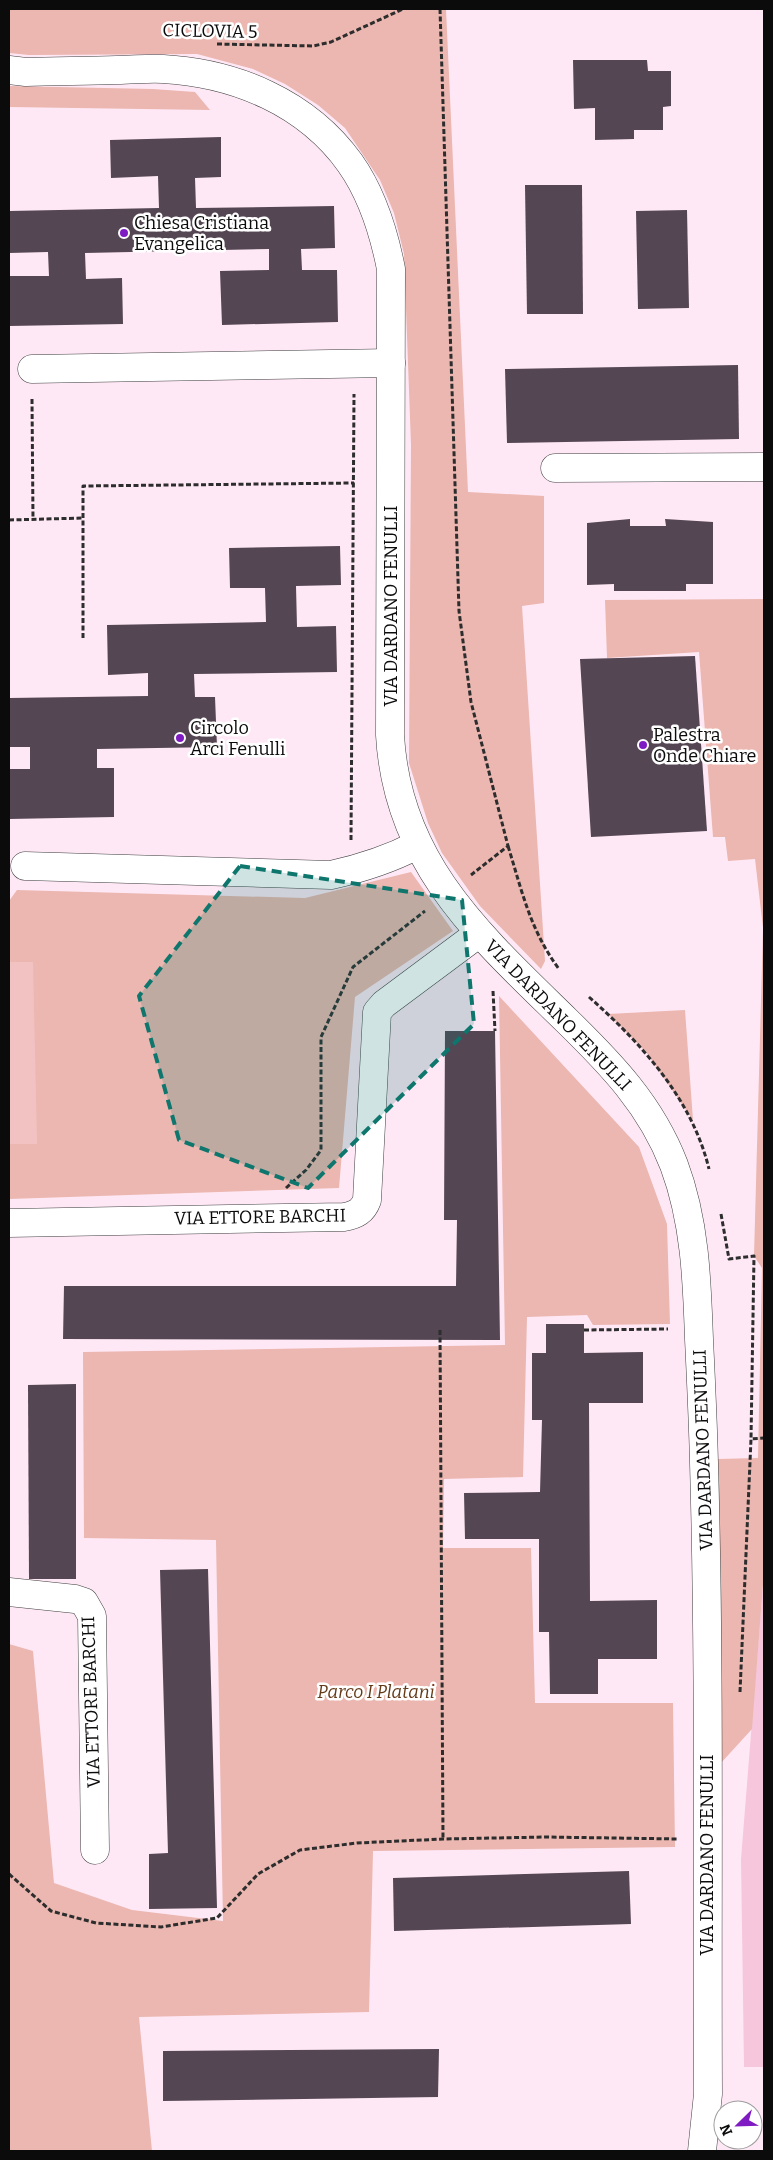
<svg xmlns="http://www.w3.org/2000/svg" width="773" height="2160" viewBox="0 0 773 2160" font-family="Bitter,serif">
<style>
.farmland{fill:#f6c7dc}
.green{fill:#ebb7b0}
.pitch{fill:#f2c2c3}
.building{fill:#544653}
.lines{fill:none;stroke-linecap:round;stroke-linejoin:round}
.minor-casing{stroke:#3e3e3e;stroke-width:29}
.path{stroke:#2d2d2d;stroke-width:3;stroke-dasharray:5 2.5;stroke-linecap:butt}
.minor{stroke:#fff;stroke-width:28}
.marked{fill:#0f766e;fill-opacity:0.2;stroke:#0f766e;stroke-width:4;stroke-dasharray:10 6;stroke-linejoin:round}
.poi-dot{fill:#7f1bc2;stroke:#fff;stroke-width:2}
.labels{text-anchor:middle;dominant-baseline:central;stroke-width:5;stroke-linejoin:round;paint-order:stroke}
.street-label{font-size:18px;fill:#0b0b0b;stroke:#fff}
.poi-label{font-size:18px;fill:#0b0b0b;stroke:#fff;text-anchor:start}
.park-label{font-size:18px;font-style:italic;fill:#653a18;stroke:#fff}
</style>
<rect width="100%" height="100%" fill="#ffe8f5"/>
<path class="farmland" d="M764 1571V2067H744L741 1859Z"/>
<g class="green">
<path d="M9 9H446L468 492 544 496V603L522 606 545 961 541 969 480 906 442 853 428 823 409 763 411 445 404 254 394 213 380 180 345 128 318 105 285 84 253 69 197 54 29 55 9 53Z"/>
<path d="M9 86 153 89 195 92 210 110 9 107Z"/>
<path d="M764 599V1571L752 1729 720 1764 718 1459 758 1458 762 1268 754 1256 763 928 755 859 728 861 725 837H713L699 652 607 658 605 600Z"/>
<path d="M411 872 453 931 355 997 339 1188 9 1199V901L17 890 305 898Z"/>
<path d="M499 996 639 1147 667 1224 670 1324 593 1325 587 1315 527 1317 523 1477 444 1479 443 1548H531L535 1703H673L675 1847 373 1851 369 2012 139 2017 152 2151H9V1644L33 1651 54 1883 132 1910 223 1921 216 1540 84 1538 83 1352 505 1345Z"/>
<path d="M685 1010 693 1120 646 1052 608 1014Z"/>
</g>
<path class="pitch" d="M9 962H33L37 1144H9Z"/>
<g class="building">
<path d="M573 60H647L648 71H671V106L663 107V130H634V139L595 140V108L574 109Z"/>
<path d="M221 137V177L195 178 196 208 334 206 335 248 301 249 302 270H337L338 322 222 325 220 271 269 270V249L85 253 86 279 122 278 123 324 9 326V276H49L48 252 9 253V211L159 208 158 176 111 178 110 140Z"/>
<path d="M525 185H582L583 314H527Z"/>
<path d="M687 210 689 308 638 309 636 211Z"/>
<path d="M738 365 739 439 507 443 505 369Z"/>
<path d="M630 519V526H666L665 519 713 522V584H686V591H614V584L587 585V523Z"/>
<path d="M340 546 341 585 296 586 297 627 336 626 337 672 194 674 195 697H215L217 747 97 749V768H114V817L9 819V769H30V747H9V698L148 696V673L108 675 107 625 266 622 265 588H230L229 548Z"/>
<path d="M695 656 707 831 591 837 580 659Z"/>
<path d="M445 1031H495L500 1340 63 1339 64 1286H456L457 1220H444Z"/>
<path d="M546 1324H584V1353L643 1352V1403H589L590 1601 657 1600V1659H598V1694H550L549 1632H539V1539H465L464 1493 540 1492 542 1420H532V1353H546Z"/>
<path d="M76 1384V1579H29L28 1385Z"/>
<path d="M208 1569 217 1908 149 1909V1854L168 1853 160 1570Z"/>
<path d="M629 1871 631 1924 394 1931 393 1878Z"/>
<path d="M439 2049 438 2097 163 2101V2051Z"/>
</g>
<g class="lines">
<g class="minor-casing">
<g id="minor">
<path d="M9 70 26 72C57 71 87 71 117 70 133 70 148 68 163 69 236 73 307 103 350 163 372 194 384 233 391 269L390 735C397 863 480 936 566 1020 611 1064 651 1105 674 1165 695 1221 697 1280 699 1339 701 1380 703 1422 704 1463 710 1674 707 1884 708 2094L702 2151"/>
<path d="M32 369 391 363"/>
<path d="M555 468 764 467"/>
<path d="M25 866 331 875C363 868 388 860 417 845"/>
<path d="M9 1223 344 1217C356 1215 363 1211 367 1200L377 1012 384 1004 478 934"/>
<path d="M9 1592 75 1599 84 1602 92 1616 95 1850"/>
</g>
</g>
<g class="path">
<path d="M440 9 459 611 471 702 508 846 471 875"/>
<path d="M217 44 313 46 331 42 403 9"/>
<path d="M32 399 33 519"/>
<path d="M9 520 83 518"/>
<path d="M83 638V486L354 483"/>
<path d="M351 840 354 394"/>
<path d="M508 846C522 891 530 930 559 969"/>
<path d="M493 991 495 1031"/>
<path d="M589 997C642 1044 692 1099 709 1169"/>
<path d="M286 1188 306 1170 321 1150V1037L353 967 425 911"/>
<path d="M721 1214 729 1259 754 1256 751 1439"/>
<path d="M440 1330 443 1839"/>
<path d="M584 1330 668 1329"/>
<path d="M740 1692 751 1439 764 1438"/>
<path d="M9 1874 51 1911 96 1923 161 1927 217 1918 258 1874 300 1850 357 1843 443 1839 546 1837 679 1839"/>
</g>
<use href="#minor" class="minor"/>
</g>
<path class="marked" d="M240 866 462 900 474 1024 308 1188 179 1140 139 996Z"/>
<g class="poi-dot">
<circle cx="124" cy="233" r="5"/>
<circle cx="180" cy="738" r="5"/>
<circle cx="643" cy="745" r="5"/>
</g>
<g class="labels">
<g class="street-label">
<text transform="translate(210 31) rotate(1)">CICLOVIA 5</text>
<text transform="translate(391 606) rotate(-90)">VIA DARDANO FENULLI</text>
<text transform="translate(558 1015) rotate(46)">VIA DARDANO FENULLI</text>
<text transform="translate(260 1217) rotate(-1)">VIA ETTORE BARCHI</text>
<text transform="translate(703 1450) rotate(-92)">VIA DARDANO FENULLI</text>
<text transform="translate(91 1702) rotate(-92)">VIA ETTORE BARCHI</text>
<text transform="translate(707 1855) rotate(-90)">VIA DARDANO FENULLI</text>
</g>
<g class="poi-label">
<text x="134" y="223">Chiesa Cristiana<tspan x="134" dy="21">Evangelica</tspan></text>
<text x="190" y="728">Circolo<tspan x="190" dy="21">Arci Fenulli</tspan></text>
<text x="653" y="735">Palestra<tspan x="653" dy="21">Onde Chiare</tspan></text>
</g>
<g class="park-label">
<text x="376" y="1692">Parco I Platani</text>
</g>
</g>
<rect width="773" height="2160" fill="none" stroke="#0b0b0b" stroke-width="20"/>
<g transform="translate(738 2125) rotate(247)"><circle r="24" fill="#ffffff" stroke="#9d9d9d"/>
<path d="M0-4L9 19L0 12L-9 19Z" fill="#7f1bc2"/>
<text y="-8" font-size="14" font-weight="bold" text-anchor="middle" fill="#0b0b0b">N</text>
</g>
</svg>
